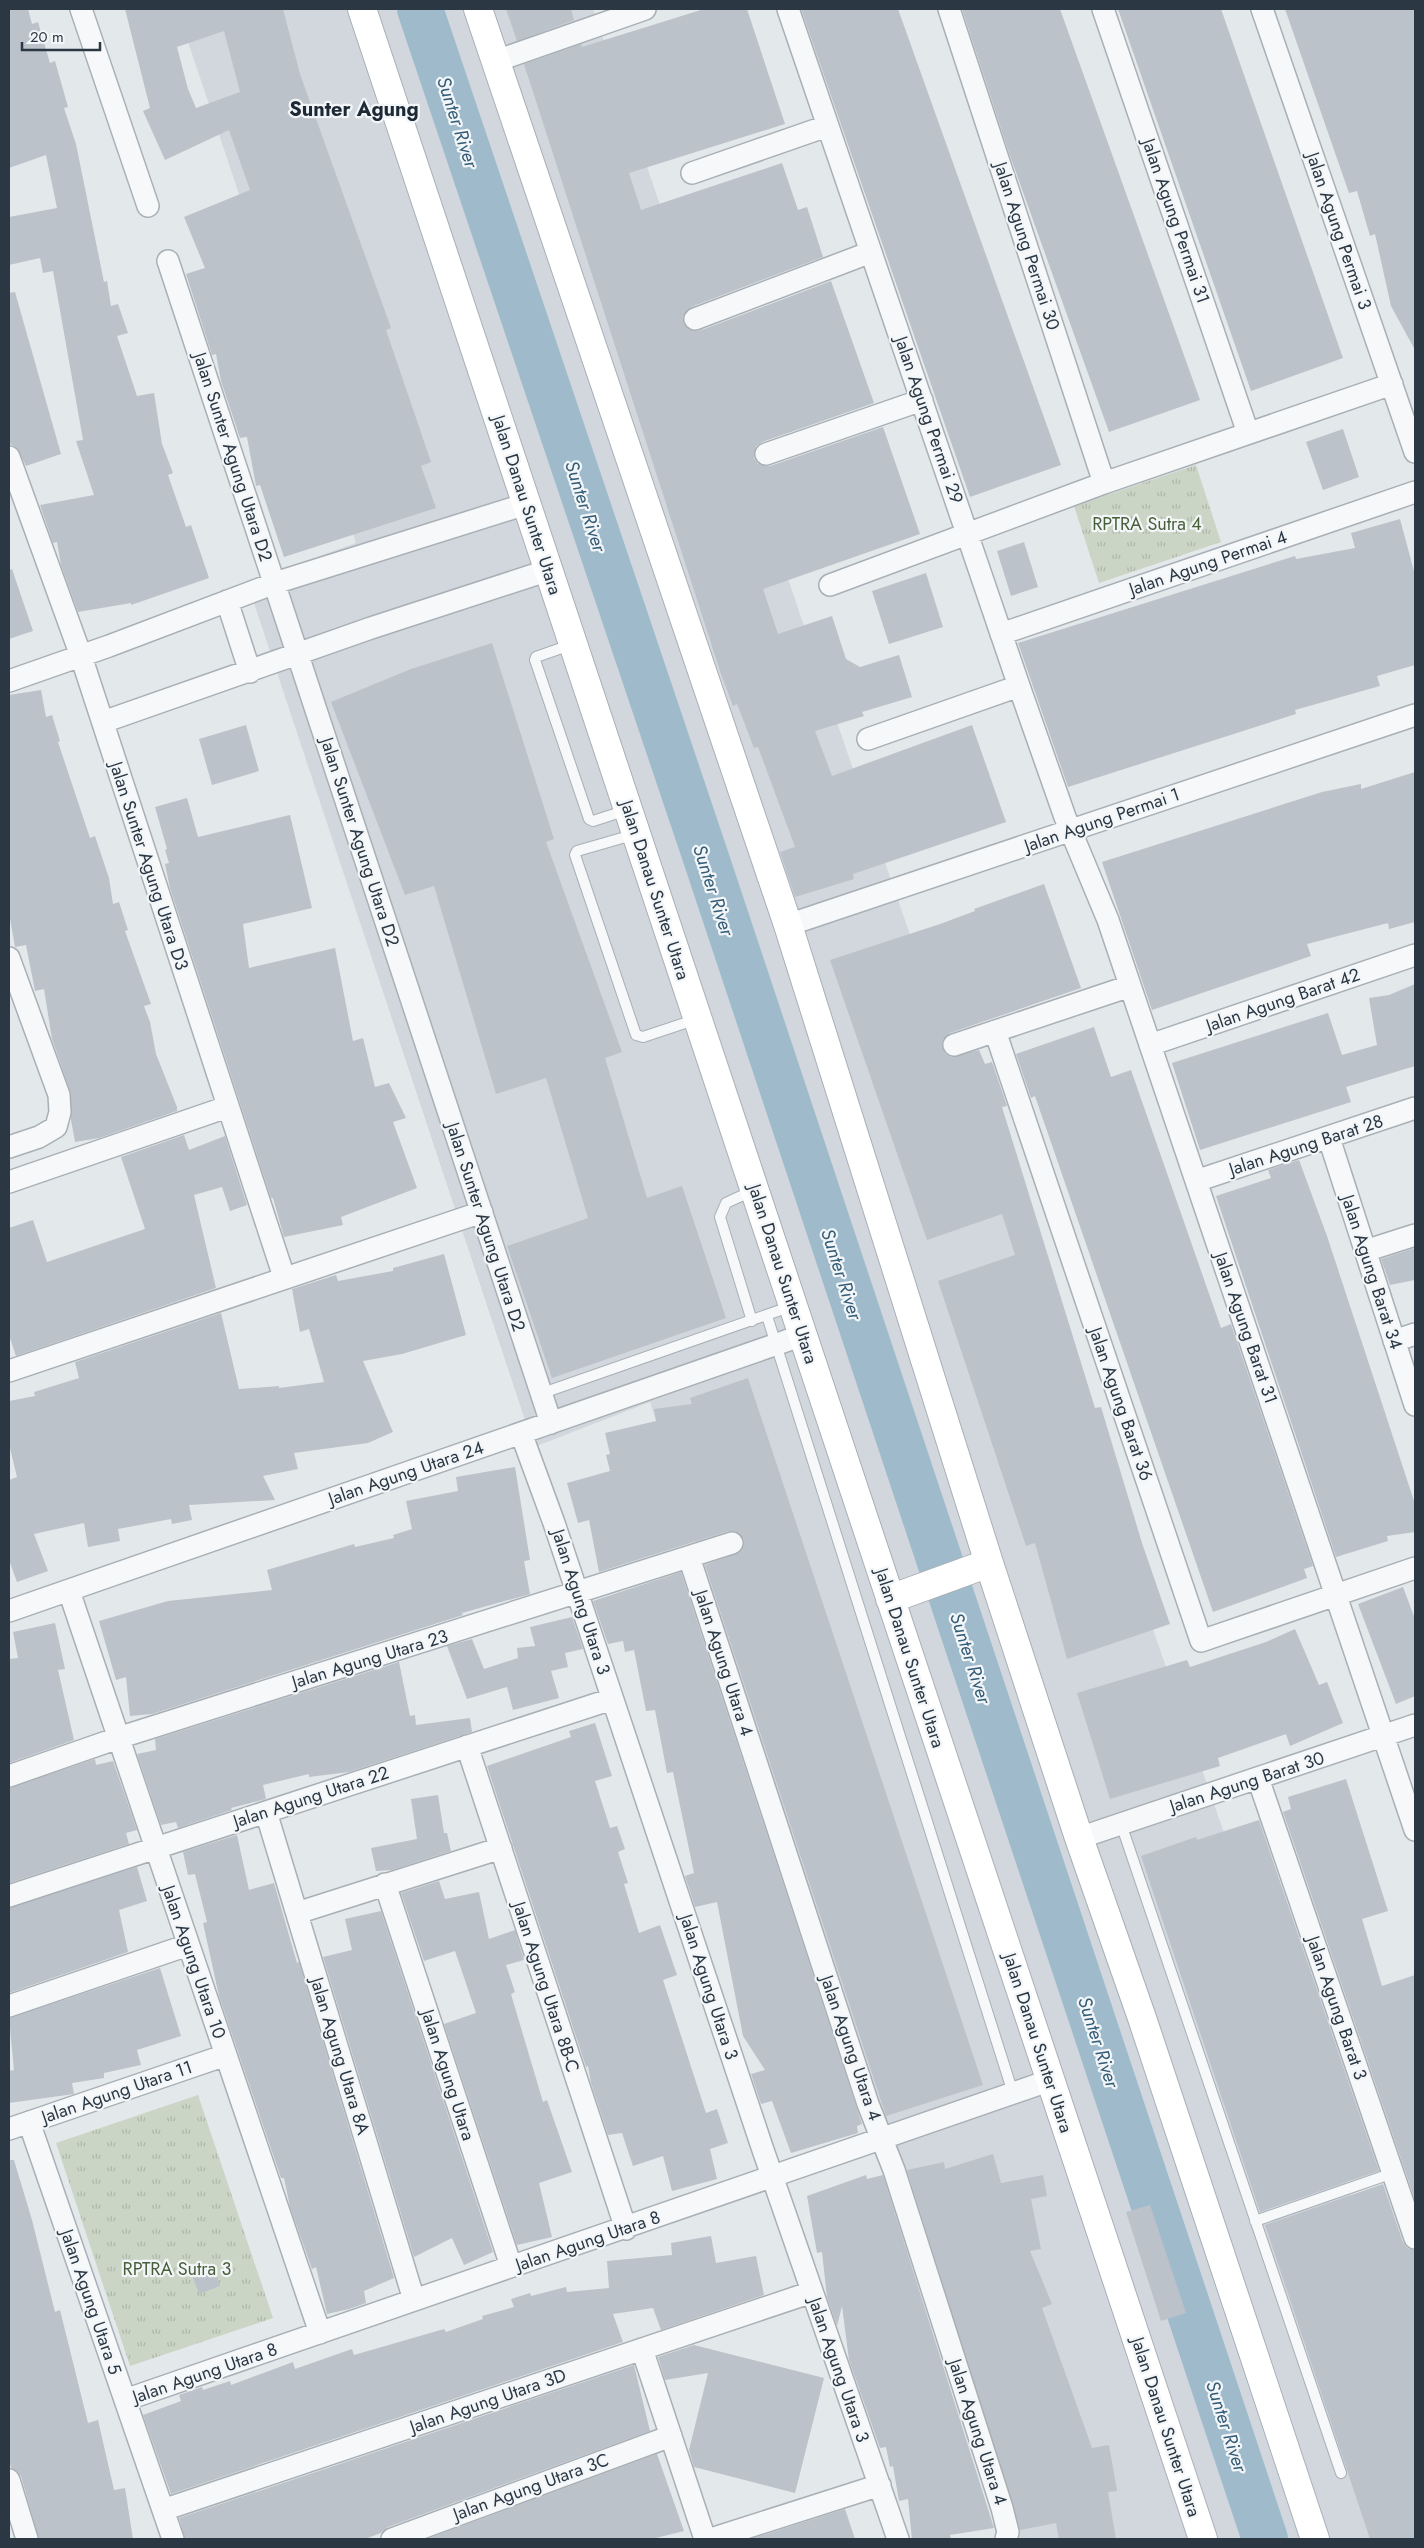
<svg xmlns="http://www.w3.org/2000/svg" width="1424" height="2548" viewBox="0 0 1424 2548" font-family="Jost,sans-serif">
<style>
.built{fill:#d1d7dd}
.grass{fill:url(#grass-tufts)}
.lines{fill:none;stroke-linecap:round;stroke-linejoin:round}
.river{stroke:#9fbbcb;stroke-width:46}
.building{fill:#bbc2c9;fill-rule:evenodd}
.lane-casing{stroke:#a8b0b6;stroke-width:12}
.street-casing{stroke:#a8b0b6;stroke-width:24}
.secondary-casing{stroke:#a8b0b6;stroke-width:30}
.lane{stroke:#f6f8f9;stroke-width:10}
.street{stroke:#f6f8f9;stroke-width:21}
.secondary{stroke:#fff;stroke-width:28}
.labels{text-anchor:middle;stroke-width:4.5;stroke-linejoin:round;paint-order:stroke}
.street-label{font-size:18px;fill:#2b3844;stroke:#f3f6f8}
.park-label{font-size:18px;fill:#465f38;stroke:#f3f6f8}
.water-label{font-size:19px;font-style:italic;fill:#355d78;stroke:#f3f6f8}
.quarter-label{font-size:20px;font-weight:bold;fill:#1d2935;stroke:#f3f6f8}
</style>
<defs>
<pattern id="grass-tufts" width="24" height="20" patternUnits="userSpaceOnUse" patternTransform="scale(1.25)"><rect width="24" height="20" fill="#cbd5c5"/><path d="M3 7l-1-3M5 7V3M7 7l1-3M15 17l-1-3M17 17v-4M19 17l1-3" fill="none" stroke="#aeb8aa"/></pattern>
</defs>
<rect width="100%" height="100%" fill="#e3e8eb"/>
<path class="built" d="M 177,9 L 593,9 L 892,883 L 1415,2379 L 1415,2539 L 1017,2539 L 650,1402 L 534,1447 L 247,582 L 356,543 Z"/>
<path class="grass" d="M 1196,465 L 1221,542 L 1099,583 L 1074,506 Z
M 198,2095 L 273,2318 L 130,2366 L 56,2143 Z"/>
<g class="lines">
<path class="river" d="M 420,9 L 706,858 L 1265,2539"/>
</g>
<path class="building" d="M 9,9 L 28,9 L 32,24 L 38,22 L 50,63 L 55,61 L 68,107 L 64,108 L 76,144 L 104,282 L 107,281 L 111,306 L 118,304 L 128,333 L 117,336 L 137,396 L 154,393 L 162,444 L 173,473 L 168,475 L 186,527 L 191,525 L 209,578 L 131,605 L 131,603 L 78,612 L 61,565 L 57,542 L 53,543 L 40,505 L 94,495 L 76,441 L 83,440 L 53,271 L 43,273 L 40,258 L 9,265 L 9,217 L 57,208 L 46,155 L 9,168 Z
M 125,9 L 283,9 L 300,74 L 391,328 L 386,330 L 431,462 L 421,466 L 436,508 L 284,557 L 260,485 L 256,486 L 247,437 L 240,438 L 221,381 L 216,354 L 212,355 L 186,274 L 205,268 L 184,217 L 250,190 L 229,130 L 165,160 L 143,111 L 150,108 ZM 224,31 L 240,92 L 196,108 L 188,89 L 177,47 Z
M 506,9 L 571,9 L 574,20 L 517,41 Z
M 704,9 L 747,9 L 785,124 L 629,173 L 641,210 L 782,163 L 798,210 L 807,207 L 823,257 L 691,307 L 683,317 L 684,324 L 693,331 L 699,331 L 831,281 L 874,403 L 762,442 L 756,446 L 754,458 L 758,464 L 770,466 L 883,427 L 920,534 L 763,589 L 778,634 L 832,616 L 846,659 L 860,667 L 899,655 L 912,697 L 862,712 L 864,716 L 815,731 L 832,776 L 972,725 L 1006,822 L 853,874 L 854,879 L 795,897 L 780,852 L 795,847 L 758,747 L 754,748 L 737,704 L 733,706 L 721,674 L 524,64 L 581,44 L 582,47 Z
M 801,9 L 898,9 L 1061,465 L 970,497 Z
M 962,9 L 1060,9 L 1200,400 L 1109,432 L 1009,153 Z
M 1118,9 L 1221,9 L 1343,358 L 1251,391 Z
M 1285,9 L 1415,9 L 1415,350 L 1391,306 L 1375,234 L 1370,236 L 1357,191 L 1349,193 Z
M 15,292 L 61,454 L 26,466 L 17,448 L 9,443 L 9,293 Z
M 1343,429 L 1359,477 L 1323,490 L 1306,442 Z
M 1400,519 L 1415,575 L 1415,665 L 1377,676 L 1380,686 L 1295,710 L 1296,714 L 1068,787 L 1018,643 L 1295,556 L 1296,559 L 1355,548 L 1351,533 Z
M 1024,542 L 1038,587 L 1011,596 L 997,551 Z
M 12,569 L 33,631 L 9,639 L 9,570 Z
M 926,573 L 943,627 L 889,644 L 872,591 Z
M 492,643 L 554,839 L 546,842 L 622,1052 L 605,1058 L 647,1198 L 682,1186 L 726,1318 L 552,1378 L 507,1246 L 588,1218 L 546,1078 L 496,1094 L 434,886 L 405,895 L 331,702 L 411,669 Z
M 41,690 L 46,717 L 52,715 L 60,741 L 58,742 L 90,838 L 95,836 L 109,878 L 113,904 L 119,902 L 128,930 L 125,931 L 151,1004 L 144,1006 L 150,1022 L 156,1054 L 177,1107 L 177,1111 L 99,1138 L 75,1142 L 71,1120 L 71,1094 L 52,1039 L 44,989 L 35,991 L 26,945 L 15,947 L 9,913 L 9,695 Z
M 246,725 L 259,771 L 212,785 L 199,739 Z
M 1415,772 L 1415,922 L 1389,929 L 1388,923 L 1307,944 L 1311,956 L 1152,1010 L 1102,862 L 1322,792 L 1361,784 L 1361,789 Z
M 187,798 L 198,837 L 290,815 L 312,908 L 243,924 L 249,968 L 335,948 L 353,1041 L 363,1038 L 375,1087 L 389,1083 L 406,1118 L 393,1122 L 417,1188 L 341,1217 L 343,1225 L 284,1237 L 273,1198 L 271,1198 L 170,888 L 165,864 L 169,863 L 165,850 L 167,849 L 155,807 Z
M 1044,884 L 1081,988 L 950,1033 L 942,1043 L 945,1054 L 951,1057 L 979,1050 L 985,1064 L 992,1062 L 1007,1106 L 1002,1107 L 1095,1408 L 1101,1407 L 1142,1543 L 1170,1624 L 1067,1659 L 1035,1543 L 1026,1546 L 938,1281 L 1015,1255 L 1002,1214 L 927,1240 L 830,960 L 940,924 L 975,911 L 974,909 Z
M 1415,984 L 1415,1066 L 1346,1087 L 1351,1102 L 1200,1150 L 1172,1063 L 1328,1013 L 1342,1055 L 1377,1045 L 1369,998 L 1389,995 Z
M 1094,1027 L 1111,1077 L 1131,1070 L 1221,1328 L 1231,1324 L 1313,1566 L 1304,1569 L 1307,1578 L 1213,1612 L 1035,1096 L 1031,1098 L 1016,1054 Z
M 184,1135 L 189,1150 L 225,1136 L 247,1205 L 230,1211 L 222,1187 L 194,1195 L 216,1288 L 16,1356 L 9,1335 L 9,1228 L 33,1220 L 47,1262 L 145,1229 L 121,1157 Z
M 1299,1160 L 1327,1236 L 1415,1504 L 1415,1532 L 1387,1536 L 1388,1541 L 1336,1557 L 1216,1196 L 1271,1178 L 1268,1170 Z
M 1415,1248 L 1415,1280 L 1390,1285 L 1381,1259 Z
M 444,1254 L 466,1335 L 402,1354 L 363,1361 L 393,1432 L 368,1443 L 294,1453 L 298,1469 L 263,1476 L 275,1500 L 189,1505 L 192,1520 L 172,1524 L 171,1519 L 118,1529 L 120,1541 L 88,1547 L 84,1523 L 34,1534 L 48,1571 L 17,1582 L 9,1560 L 9,1480 L 17,1477 L 9,1444 L 9,1401 L 35,1396 L 34,1392 L 79,1378 L 75,1362 L 221,1313 L 239,1389 L 279,1386 L 279,1388 L 324,1382 L 309,1329 L 300,1332 L 292,1289 L 336,1275 L 338,1281 L 393,1271 L 393,1268 Z
M 748,1378 L 983,2085 L 886,2116 L 705,1565 L 741,1552 L 744,1545 L 744,1539 L 735,1531 L 728,1531 L 599,1572 L 589,1520 L 578,1523 L 567,1483 L 610,1471 L 606,1455 L 610,1454 L 605,1433 L 656,1421 L 654,1409 L 692,1404 L 690,1398 Z
M 515,1467 L 530,1560 L 524,1561 L 530,1594 L 462,1613 L 463,1615 L 152,1714 L 130,1716 L 126,1677 L 116,1680 L 99,1621 L 168,1601 L 272,1590 L 267,1570 L 354,1544 L 355,1547 L 394,1538 L 393,1535 L 412,1529 L 406,1501 L 458,1491 L 456,1477 Z
M 681,1572 L 862,2124 L 857,2126 L 858,2133 L 791,2153 L 772,2101 L 761,2104 L 751,2074 L 765,2070 L 743,2036 L 717,1902 L 695,1907 L 685,1876 L 694,1873 L 673,1772 L 667,1773 L 655,1710 L 646,1711 L 634,1650 L 625,1652 L 623,1641 L 608,1644 L 593,1601 Z
M 1403,1587 L 1415,1619 L 1415,1696 L 1396,1704 L 1358,1604 Z
M 572,1617 L 583,1649 L 565,1653 L 568,1667 L 551,1671 L 559,1698 L 513,1710 L 507,1687 L 467,1699 L 447,1646 L 472,1639 L 484,1669 L 518,1658 L 517,1648 L 535,1646 L 530,1627 Z
M 55,1623 L 65,1669 L 58,1670 L 74,1740 L 9,1763 L 9,1659 L 18,1658 L 13,1632 Z
M 1295,1629 L 1319,1685 L 1327,1682 L 1343,1723 L 1290,1746 L 1286,1734 L 1218,1758 L 1220,1766 L 1110,1799 L 1077,1693 L 1187,1660 L 1190,1667 L 1266,1642 Z
M 399,1662 L 410,1716 L 415,1715 L 416,1725 L 470,1718 L 472,1732 L 349,1772 L 309,1777 L 309,1774 L 263,1785 L 266,1799 L 231,1808 L 232,1810 L 178,1828 L 176,1822 L 161,1825 L 137,1754 L 156,1750 L 155,1739 Z
M 595,1723 L 612,1776 L 595,1781 L 610,1828 L 617,1826 L 625,1849 L 618,1852 L 628,1883 L 624,1884 L 639,1933 L 660,1925 L 677,1975 L 663,1980 L 706,2113 L 717,2109 L 728,2143 L 710,2149 L 717,2179 L 672,2191 L 663,2156 L 633,2166 L 622,2133 L 608,2135 L 591,2083 L 588,2066 L 586,2067 L 487,1766 L 571,1737 L 569,1731 Z
M 95,1759 L 96,1765 L 113,1761 L 137,1830 L 126,1833 L 129,1844 L 9,1883 L 9,1788 Z
M 1346,1779 L 1388,1911 L 1362,1919 L 1382,1986 L 1415,1975 L 1415,2200 L 1283,1812 L 1291,1809 L 1288,1797 Z
M 438,1795 L 444,1833 L 447,1833 L 451,1851 L 392,1870 L 376,1871 L 371,1848 L 417,1839 L 411,1799 Z
M 1259,1820 L 1379,2171 L 1260,2212 L 1141,1856 L 1196,1837 L 1197,1840 Z
M 237,1835 L 249,1890 L 274,1883 L 297,1963 L 299,1962 L 394,2278 L 364,2291 L 366,2303 L 349,2309 L 327,2314 L 316,2267 L 312,2269 L 290,2207 L 284,2178 L 281,2178 L 219,1996 L 203,1923 L 207,1922 L 195,1874 L 188,1875 L 183,1852 Z
M 137,1867 L 147,1901 L 119,1910 L 128,1952 L 9,1993 L 9,1908 Z
M 439,1881 L 445,1899 L 479,1892 L 489,1939 L 515,1930 L 524,1960 L 506,1965 L 515,1992 L 511,1994 L 543,2102 L 547,2100 L 572,2172 L 539,2183 L 552,2237 L 517,2245 L 444,2024 L 476,2013 L 455,1951 L 424,1961 L 401,1893 Z
M 381,1911 L 493,2252 L 464,2265 L 452,2238 L 414,2257 L 323,1957 L 352,1950 L 345,1919 Z
M 160,1968 L 181,2036 L 137,2050 L 141,2065 L 104,2073 L 104,2078 L 72,2083 L 74,2094 L 9,2103 L 9,2071 L 14,2070 L 9,2018 Z
M 993,2154 L 1001,2183 L 1043,2175 L 1047,2196 L 1031,2199 L 1041,2249 L 1030,2251 L 1052,2304 L 1042,2308 L 1092,2448 L 1109,2445 L 1117,2491 L 1108,2492 L 1116,2539 L 1059,2539 L 1056,2523 L 1020,2530 L 907,2170 L 944,2162 L 945,2169 Z
M 9,2160 L 14,2160 L 32,2220 L 55,2312 L 60,2310 L 88,2423 L 98,2420 L 114,2490 L 125,2488 L 133,2539 L 39,2539 L 21,2476 L 17,2471 L 11,2468 L 9,2458 Z
M 866,2175 L 867,2179 L 883,2175 L 994,2528 L 950,2535 L 951,2539 L 912,2539 L 908,2499 L 899,2501 L 893,2466 L 890,2467 L 886,2447 L 880,2448 L 849,2360 L 842,2306 L 837,2326 L 827,2297 L 822,2252 L 817,2253 L 807,2196 Z
M 1383,2184 L 1403,2242 L 1407,2248 L 1415,2250 L 1415,2539 L 1370,2539 L 1265,2225 Z
M 1150,2205 L 1186,2313 L 1161,2321 L 1126,2212 Z
M 711,2236 L 716,2263 L 756,2256 L 764,2295 L 661,2330 L 653,2308 L 613,2314 L 623,2342 L 171,2494 L 143,2415 L 181,2401 L 179,2395 L 202,2387 L 203,2390 L 230,2381 L 231,2385 L 293,2362 L 295,2369 L 352,2349 L 354,2355 L 444,2329 L 446,2332 L 483,2319 L 482,2316 L 514,2307 L 511,2299 L 530,2293 L 531,2296 L 566,2287 L 567,2292 L 609,2288 L 607,2261 L 672,2255 L 671,2243 Z
M 214,2267 L 220,2286 L 199,2294 L 192,2275 Z
M 694,2345 L 824,2378 L 795,2493 L 694,2467 L 689,2450 L 708,2373 L 665,2380 L 658,2357 Z
M 634,2365 L 650,2431 L 388,2527 L 381,2533 L 365,2539 L 185,2539 L 179,2518 Z
M 657,2454 L 684,2531 L 652,2539 L 427,2539 Z
M 845,2509 L 855,2539 L 751,2539 Z"/>
<g class="lines">
<defs>
<path id="lane" d="M 573,644 L 536,657 L 535,660 L 589,819 L 593,821 L 627,810
M 636,834 L 577,851 L 575,855 L 636,1035 L 643,1037 L 697,1019
M 767,1316 L 1013,2093
M 752,1321 L 720,1217 L 726,1203 L 754,1190
M 540,1394 L 792,1306
M 1121,1824 L 1341,2473
M 1255,2221 L 1393,2173"/>
<path id="street" d="M 81,9 L 148,206
M 788,9 L 1019,686 L 1065,817 L 1108,920 L 1415,1830
M 949,9 L 1104,483
M 1103,9 L 1248,433
M 1262,9 L 1415,452
M 496,61 L 645,9
M 692,173 L 827,126
M 168,261 L 551,1423
M 695,319 L 871,252
M 766,454 L 922,400
M 9,457 L 81,656 L 284,1277
M 830,585 L 1104,483 L 1392,384
M 227,601 L 250,672
M 1001,634 L 1415,492
M 9,681 L 109,646 L 275,583 L 526,504
M 103,722 L 371,628 L 549,570
M 868,739 L 1019,686
M 788,925 L 1415,715
M 9,958 L 59,1095 L 60,1112 L 56,1127 L 39,1137 L 9,1147
M 995,1031 L 1201,1641 L 1415,1568
M 954,1045 L 1130,986
M 1150,1045 L 1415,955
M 1329,1138 L 1415,1405
M 1196,1181 L 1415,1108
M 9,1182 L 227,1107
M 1365,1251 L 1415,1235
M 1394,1341 L 1415,1334
M 9,1371 L 482,1212
M 521,1433 L 554,1523 L 762,2147 L 898,2539
M 689,1557 L 868,2104 L 894,2170 L 1002,2508 L 1008,2532 L 1006,2539
M 69,1591 L 320,2333
M 9,1611 L 803,1335
M 467,1746 L 626,2229
M 9,1776 L 118,1738 L 732,1543
M 1258,1778 L 1415,2238
M 266,1812 L 414,2300
M 1079,1838 L 1415,1725
M 385,1884 L 511,2266
M 9,1896 L 612,1699
M 297,1913 L 501,1848
M 9,2006 L 188,1945
M 29,2122 L 173,2539
M 9,2129 L 226,2055
M 642,2349 L 705,2539
M 125,2400 L 1051,2080
M 9,2480 L 27,2539
M 163,2510 L 812,2292
M 392,2539 L 671,2436
M 711,2539 L 880,2485"/>
<path id="secondary" d="M 362,9 L 1203,2539
M 478,9 L 788,925 L 989,1563 L 1079,1838 L 1142,2018 L 1315,2539
M 890,1599 L 989,1563"/>
</defs>
<use href="#lane" class="lane-casing"/>
<use href="#street" class="street-casing"/>
<use href="#secondary" class="secondary-casing"/>
<use href="#lane" class="lane"/>
<use href="#street" class="street"/>
<use href="#secondary" class="secondary"/>
</g>
<g class="labels">
<g class="street-label">
<text transform="translate(1176 221) rotate(71)" y="6">Jalan Agung Permai 31</text>
<text transform="translate(1339 231) rotate(71)" y="6">Jalan Agung Permai 3</text>
<text transform="translate(1027 246) rotate(72)" y="6">Jalan Agung Permai 30</text>
<text transform="translate(929 420) rotate(71)" y="6">Jalan Agung Permai 29</text>
<text transform="translate(233 457) rotate(72)" y="6">Jalan Sunter Agung Utara D2</text>
<text transform="translate(527 505) rotate(72)" y="6">Jalan Danau Sunter Utara</text>
<text transform="translate(1208 563) rotate(-19)" y="6">Jalan Agung Permai 4</text>
<text transform="translate(1102 820) rotate(-19)" y="6">Jalan Agung Permai 1</text>
<text transform="translate(360 842) rotate(72)" y="6">Jalan Sunter Agung Utara D2</text>
<text transform="translate(149 866) rotate(72)" y="6">Jalan Sunter Agung Utara D3</text>
<text transform="translate(655 890) rotate(72)" y="6">Jalan Danau Sunter Utara</text>
<text transform="translate(1283 1000) rotate(-19)" y="6">Jalan Agung Barat 42</text>
<text transform="translate(1306 1145) rotate(-18)" y="6">Jalan Agung Barat 28</text>
<text transform="translate(486 1227) rotate(72)" y="6">Jalan Sunter Agung Utara D2</text>
<text transform="translate(1372 1272) rotate(72)" y="6">Jalan Agung Barat 34</text>
<text transform="translate(783 1274) rotate(72)" y="6">Jalan Danau Sunter Utara</text>
<text transform="translate(1246 1328) rotate(71)" y="6">Jalan Agung Barat 31</text>
<text transform="translate(1121 1404) rotate(71)" y="6">Jalan Agung Barat 36</text>
<text transform="translate(406 1473) rotate(-19)" y="6">Jalan Agung Utara 24</text>
<text transform="translate(581 1602) rotate(72)" y="6">Jalan Agung Utara 3</text>
<text transform="translate(910 1658) rotate(72)" y="6">Jalan Danau Sunter Utara</text>
<text transform="translate(370 1659) rotate(-17)" y="6">Jalan Agung Utara 23</text>
<text transform="translate(724 1663) rotate(72)" y="6">Jalan Agung Utara 4</text>
<text transform="translate(1247 1782) rotate(-18)" y="6">Jalan Agung Barat 30</text>
<text transform="translate(311 1797) rotate(-18)" y="6">Jalan Agung Utara 22</text>
<text transform="translate(194 1962) rotate(71)" y="6">Jalan Agung Utara 10</text>
<text transform="translate(546 1987) rotate(72)" y="6">Jalan Agung Utara 8B-C</text>
<text transform="translate(709 1987) rotate(72)" y="6">Jalan Agung Utara 3</text>
<text transform="translate(1337 2008) rotate(71)" y="6">Jalan Agung Barat 3</text>
<text transform="translate(1038 2043) rotate(72)" y="6">Jalan Danau Sunter Utara</text>
<text transform="translate(851 2048) rotate(71)" y="6">Jalan Agung Utara 4</text>
<text transform="translate(340 2056) rotate(73)" y="6">Jalan Agung Utara 8A</text>
<text transform="translate(448 2075) rotate(72)" y="6">Jalan Agung Utara</text>
<text transform="translate(117 2092) rotate(-19)" y="6">Jalan Agung Utara 11</text>
<text transform="translate(588 2241) rotate(-19)" y="6">Jalan Agung Utara 8</text>
<text transform="translate(91 2302) rotate(71)" y="6">Jalan Agung Utara 5</text>
<text transform="translate(839 2370) rotate(71)" y="6">Jalan Agung Utara 3</text>
<text transform="translate(205 2373) rotate(-19)" y="6">Jalan Agung Utara 8</text>
<text transform="translate(488 2401) rotate(-19)" y="6">Jalan Agung Utara 3D</text>
<text transform="translate(1166 2427) rotate(72)" y="6">Jalan Danau Sunter Utara</text>
<text transform="translate(978 2432) rotate(72)" y="6">Jalan Agung Utara 4</text>
<text transform="translate(531 2487) rotate(-20)" y="6">Jalan Agung Utara 3C</text>
</g>
<g class="park-label">
<text x="1147" y="530">RPTRA Sutra 4</text>
<text x="177" y="2275">RPTRA Sutra 3</text>
</g>
<g class="water-label">
<text transform="translate(458 122) rotate(72)" y="7">Sunter River</text>
<text transform="translate(586 506) rotate(72)" y="7">Sunter River</text>
<text transform="translate(714 890) rotate(72)" y="7">Sunter River</text>
<text transform="translate(842 1274) rotate(72)" y="7">Sunter River</text>
<text transform="translate(971 1658) rotate(72)" y="7">Sunter River</text>
<text transform="translate(1099 2042) rotate(72)" y="7">Sunter River</text>
<text transform="translate(1227 2426) rotate(72)" y="7">Sunter River</text>
</g>
<g class="quarter-label">
<text x="354" y="116">Sunter Agung</text>
</g>
</g>
<rect width="1424" height="2548" fill="none" stroke="#2b3844" stroke-width="20"/>
<path d="M22 42v8h78v-8" fill="none" stroke="#2b3844" stroke-width="2.5"/>
<text x="30" y="42" font-size="15" fill="#2b3844" stroke="#f3f6f8" stroke-width="4" paint-order="stroke">20 m</text>
</svg>
